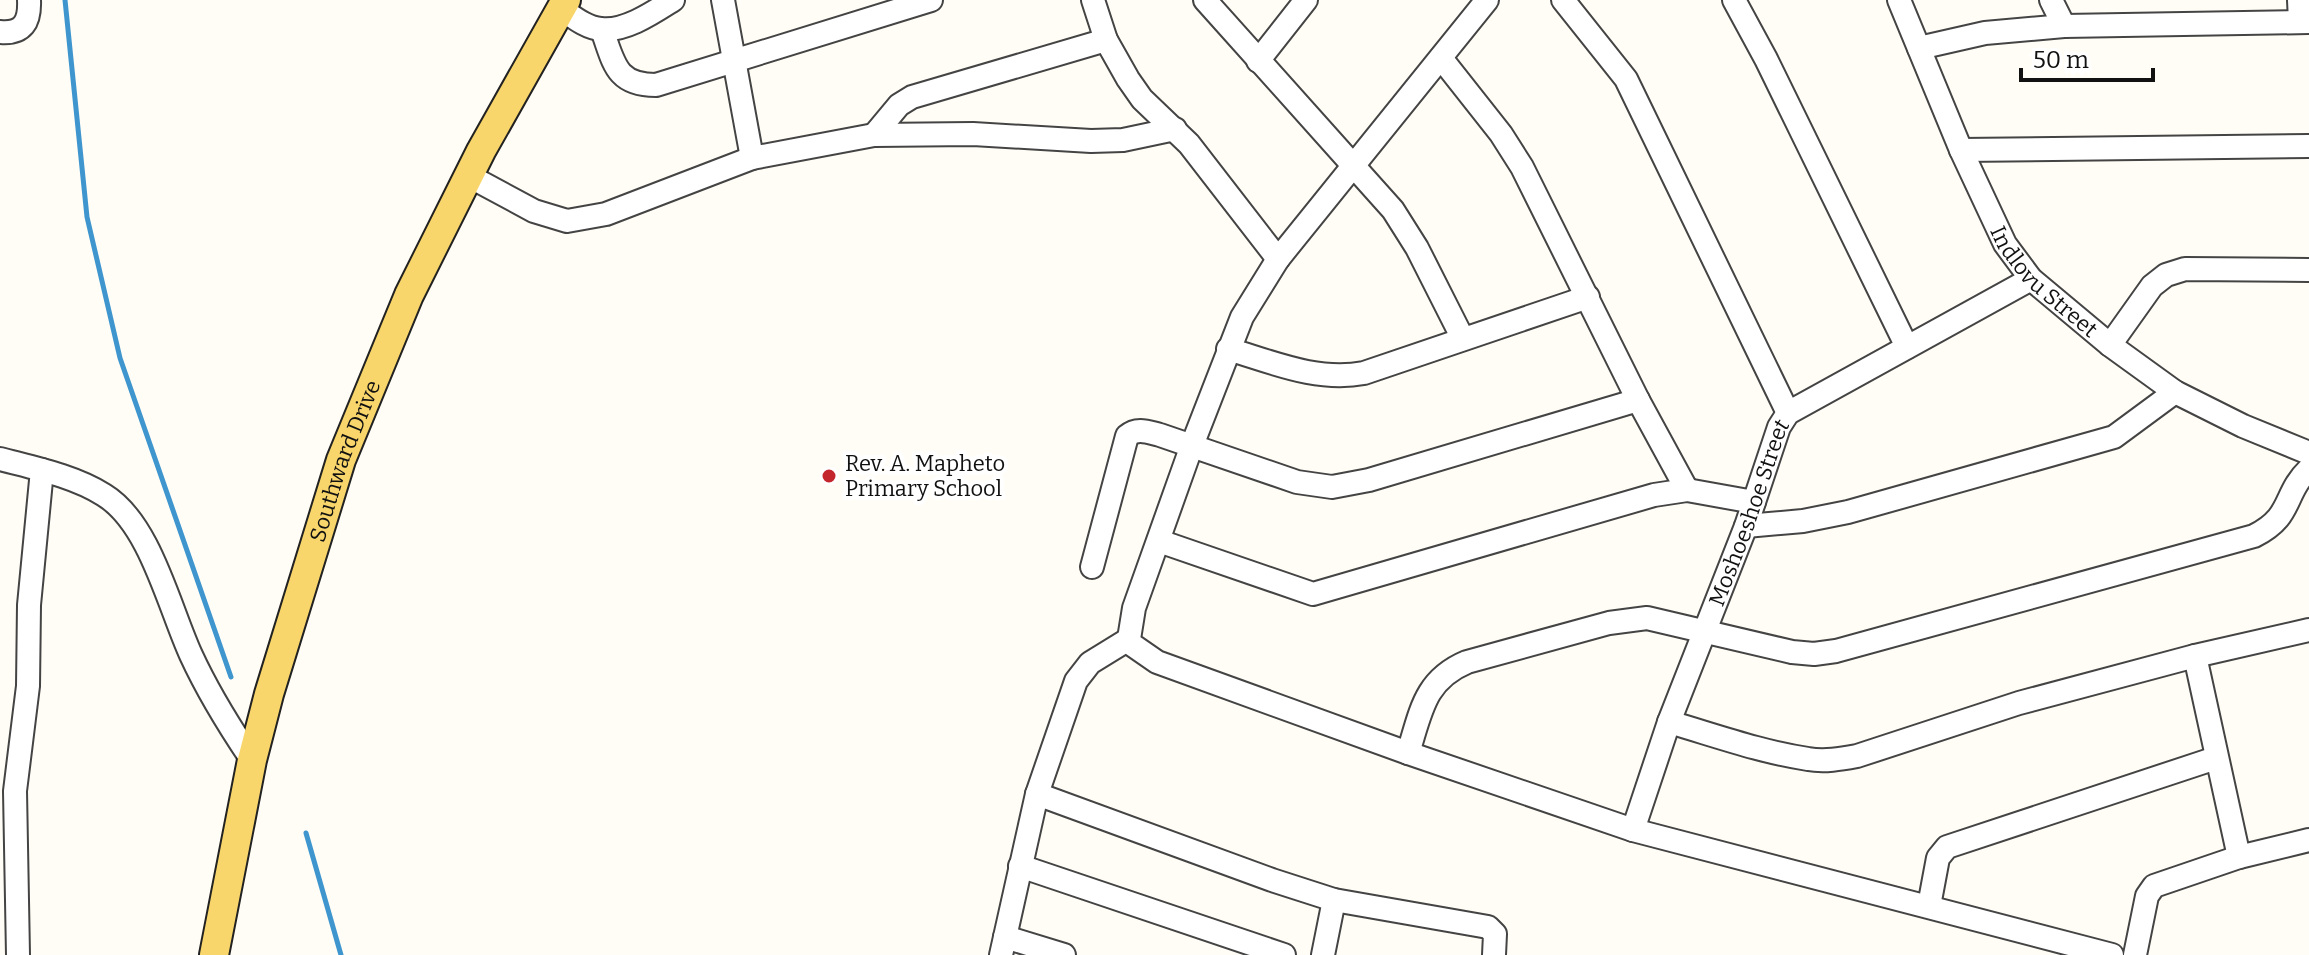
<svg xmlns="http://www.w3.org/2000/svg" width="2309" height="955" viewBox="0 0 2309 955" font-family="Bitter,serif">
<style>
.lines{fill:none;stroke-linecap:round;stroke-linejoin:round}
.stream{stroke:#3f96cf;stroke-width:5}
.minor-casing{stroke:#444;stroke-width:26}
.major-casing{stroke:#222;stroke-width:32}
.minor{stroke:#fff;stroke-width:22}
.major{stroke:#f9d66b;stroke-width:28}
.poi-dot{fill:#c4262e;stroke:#fff;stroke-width:3}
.labels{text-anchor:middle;stroke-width:8;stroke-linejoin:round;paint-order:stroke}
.street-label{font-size:22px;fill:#111;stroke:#fff}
.poi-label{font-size:22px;fill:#111;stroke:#fff;text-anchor:start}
</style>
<rect width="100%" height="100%" fill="#fffdf5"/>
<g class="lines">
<path class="stream" d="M 65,0 L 87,217 L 120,358 L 231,677
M 306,833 L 341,955"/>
<defs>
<g id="minor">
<path d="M 723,0 L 752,158"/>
<path d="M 1093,0 L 1106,40 L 1128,79 L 1142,99 L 1189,144 L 1278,259"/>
<path d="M 1205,0 L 1393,210 L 1417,248 L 1463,339"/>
<path d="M 1487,0 L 1278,259 L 1242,317 L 1191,448 L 1134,608 L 1129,639 L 1131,644 L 1157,662 L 1408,753 L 1633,830 L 2112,955"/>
<path d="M 1563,0 L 1626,79 L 1788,413"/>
<path d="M 1734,0 L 1766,59 L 1907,347"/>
<path id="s1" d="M 1899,0 L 1961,150 L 2005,244 L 2031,279 L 2110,345 L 2175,392 L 2243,426 L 2309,453"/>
<path d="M 2051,0 L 2064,26"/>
<path d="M 2299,0 L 2300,22"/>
<path d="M 560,8 C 572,16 586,28 601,29 C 625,32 654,12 673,0"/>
<path d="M 602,30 C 614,62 615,85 656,85 L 931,0"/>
<path d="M 0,32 C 23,34 30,22 29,0"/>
<path d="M 1919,48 L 1985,33 L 2064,26 L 2309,22"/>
<path d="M 1441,58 L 1501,134 L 1522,167 L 1638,400 L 1687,490"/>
<path d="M 1258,61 L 1306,0"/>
<path d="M 874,135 L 899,105 L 912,97 L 1106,40"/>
<path d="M 1961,150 L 2309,146"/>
<path d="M 469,176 L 534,211 L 567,221 L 606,214 L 752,158 L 874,135 L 973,134 L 1091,141 L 1123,140 L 1175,129"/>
<path d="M 2110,345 L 2152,286 L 2166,275 L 2185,269 L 2309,270"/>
<path d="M 1228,349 C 1272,362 1317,382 1364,373 L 1588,297"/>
<path d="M 0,459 C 34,468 74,476 104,495 C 150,523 169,607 191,655 C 208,692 229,726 252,760"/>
<path d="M 1746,526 L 1803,521 L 1848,512 L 2114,437 L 2175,392"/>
<path d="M 1159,541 L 1313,594 L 1654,495 L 1687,490 L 1754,502"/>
<path d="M 1092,567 L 1127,436 C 1137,427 1148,432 1160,435 L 1297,482 L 1332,487 L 1369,480 L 1638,400"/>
<path d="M 2195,656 L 2239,857"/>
<path d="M 1669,722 C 1714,735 1761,752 1808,759 C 1824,762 1841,759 1857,756 L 2019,703 L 2195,656 L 2309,630"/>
<path d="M 1408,753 C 1421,712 1424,680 1467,662 L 1609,623 L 1647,618 L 1792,652 L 1814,654 L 1836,651 L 2254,536 C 2294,516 2282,495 2309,469"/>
<path d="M 1037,794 L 1272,880 L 1334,900 L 1488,927 L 1495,934 L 1494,955"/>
<path id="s2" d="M 1633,830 L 1669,722 L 1746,526 L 1779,427 L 1788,413 L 2031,279"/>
<path d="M 1020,866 L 1284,955"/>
<path d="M 1929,906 L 1938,858 L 1947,847 L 2216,758"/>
<path d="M 1005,937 L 1064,955"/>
<path d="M 18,955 L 15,791 L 28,686 L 29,605 L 42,470"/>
<path d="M 1001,955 L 1037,794 L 1076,681 L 1090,663 L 1129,639"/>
<path d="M 1323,955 L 1334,900"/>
<path d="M 2135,955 L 2147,896 L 2154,886 L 2239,857 L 2309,840"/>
</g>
<g id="major">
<path id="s3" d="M 214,955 L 252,760 L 269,694 L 341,460 L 409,295 L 481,151 L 566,0"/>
</g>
</defs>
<use href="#minor" class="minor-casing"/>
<use href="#major" class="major-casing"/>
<use href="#minor" class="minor"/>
<use href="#major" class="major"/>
</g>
<circle class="poi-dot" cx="829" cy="476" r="8"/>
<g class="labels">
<g class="street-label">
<text dy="8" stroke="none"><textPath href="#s1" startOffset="320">Indlovu Street</textPath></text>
<text dy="8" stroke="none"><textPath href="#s3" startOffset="512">Southward Drive</textPath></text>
<text dy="8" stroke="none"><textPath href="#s2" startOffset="338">Moshoeshoe Street</textPath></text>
</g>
<g class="poi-label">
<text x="845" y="471">Rev. A. Mapheto<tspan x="845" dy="25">Primary School</tspan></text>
</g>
</g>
<path d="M2021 68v12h132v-12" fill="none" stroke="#111111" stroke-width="4"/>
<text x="2033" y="68" font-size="24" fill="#111111" stroke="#ffffff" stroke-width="6" paint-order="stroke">50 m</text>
</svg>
